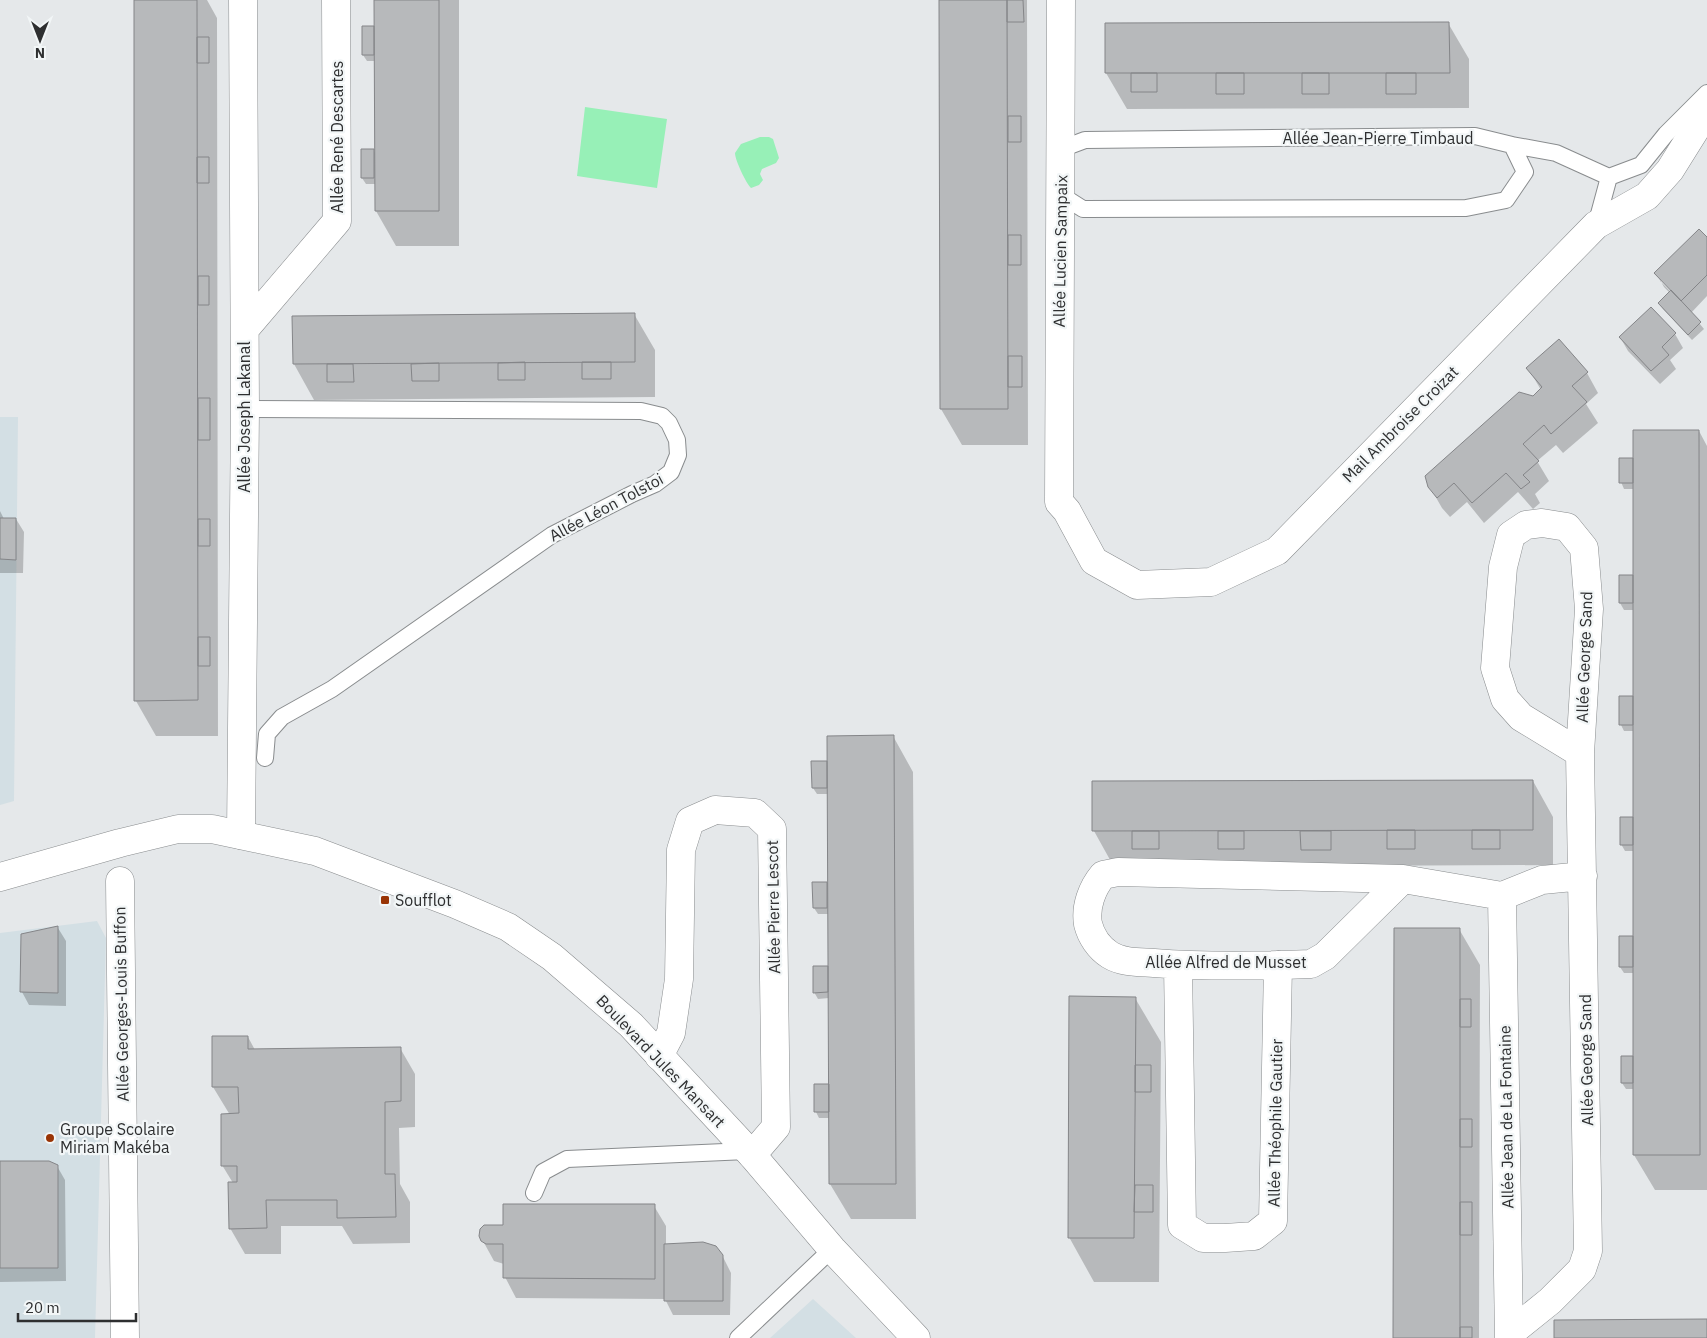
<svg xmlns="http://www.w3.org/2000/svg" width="1707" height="1338" viewBox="0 0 1707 1338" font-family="'IBM Plex Sans',sans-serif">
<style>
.built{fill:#d3dfe4}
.park{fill:#97f0b7}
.shadow{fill:#0003;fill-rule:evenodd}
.building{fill:#b7b9bb;stroke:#848588}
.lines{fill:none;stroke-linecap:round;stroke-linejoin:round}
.lane-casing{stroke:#898c8e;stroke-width:18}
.street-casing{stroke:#898c8e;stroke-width:29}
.secondary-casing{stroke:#898c8e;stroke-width:29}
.lane{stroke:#fff;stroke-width:16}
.street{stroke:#fff;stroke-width:28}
.secondary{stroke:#fff;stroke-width:28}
.poi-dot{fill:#993405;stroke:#f2f6f7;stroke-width:2}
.labels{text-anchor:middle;stroke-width:4.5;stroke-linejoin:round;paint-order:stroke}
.street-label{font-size:16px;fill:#2e2f30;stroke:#f2f6f7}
.poi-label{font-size:16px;fill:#2e2f30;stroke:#f2f6f7;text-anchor:start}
</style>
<rect width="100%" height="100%" fill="#e5e8ea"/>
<path class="built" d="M 0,417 L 18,417 L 14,801 L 0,805 Z
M 97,921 L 106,938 L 95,1338 L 0,1338 L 0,933 Z
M 813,1299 L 856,1338 L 770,1338 Z"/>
<path class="park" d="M 585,107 L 667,119 L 657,188 L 577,176 Z
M 760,137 L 769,137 L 773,139 L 779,158 L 776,163 L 762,169 L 760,174 L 763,180 L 759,185 L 751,188 C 746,183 735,160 735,153 L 741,144 Z"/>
<path class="shadow" d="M 135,0 L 207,0 L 217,18 L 218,736 L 156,736 L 136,701 Z
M 376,0 L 459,0 L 459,246 L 396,246 L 376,211 L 376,184 L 366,184 L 362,178 L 373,150 L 376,154 L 376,61 L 367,61 L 363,55 L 373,27 L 376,31 Z
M 941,0 L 1027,0 L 1028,445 L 962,445 L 941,409 Z
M 1448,23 L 1469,59 L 1469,108 L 1127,109 L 1106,73 Z
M 1707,239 L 1707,296 L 1691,313 L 1704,329 L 1692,340 L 1663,309 L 1659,303 L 1670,293 L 1664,287 L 1656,273 ZM 1662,279 L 1674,292 L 1671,292 L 1660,281 Z
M 1651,308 L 1675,334 L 1683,348 L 1670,360 L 1676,369 L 1660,384 L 1628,351 L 1620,337 Z
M 634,314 L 655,350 L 655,397 L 314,400 L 294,364 Z
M 1528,368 L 1587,373 L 1598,393 L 1586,404 L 1598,423 L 1563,453 L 1556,445 L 1537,461 L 1549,481 L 1535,494 L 1540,503 L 1533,509 L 1518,492 L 1484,523 L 1467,502 L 1450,517 L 1442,508 L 1430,487 L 1541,390 Z
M 1699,431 L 1707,446 L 1707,1190 L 1655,1190 L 1634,1155 L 1634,1089 L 1626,1089 L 1622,1083 L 1634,1057 L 1634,973 L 1624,973 L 1620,967 L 1634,938 L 1634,851 L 1625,851 L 1621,844 L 1634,818 L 1634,731 L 1624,731 L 1621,725 L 1634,697 L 1634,610 L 1624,610 L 1620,603 L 1620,576 L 1634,579 L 1634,489 L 1624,489 L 1621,482 L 1632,459 Z
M 0,511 L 4,519 L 16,519 L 24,532 L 23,573 L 0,573 Z
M 893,736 L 913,772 L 916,1219 L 851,1219 L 830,1184 L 830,1118 L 819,1118 L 816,1112 L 830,1086 L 829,998 L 818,999 L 814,992 L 827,967 L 829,970 L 829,914 L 818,914 L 814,908 L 814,883 L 829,883 L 828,794 L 817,794 L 813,788 L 826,763 L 828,766 Z
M 1533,781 L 1553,817 L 1553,865 L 1114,867 L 1094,831 L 1093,782 Z
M 58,928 L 66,941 L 66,1006 L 29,1005 L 22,992 Z
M 1459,929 L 1480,965 L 1479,1338 L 1395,1338 Z
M 1135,998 L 1161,1042 L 1159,1282 L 1094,1282 L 1069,1237 Z
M 248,1037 L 255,1050 L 400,1048 L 415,1074 L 415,1127 L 399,1128 L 400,1184 L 410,1202 L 410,1243 L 353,1244 L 342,1226 L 281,1226 L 281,1254 L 245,1254 L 230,1228 L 233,1183 L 222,1165 L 230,1115 L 213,1087 Z
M 0,1163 L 57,1166 L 65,1180 L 66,1281 L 0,1282 Z
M 654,1206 L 666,1226 L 666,1245 L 721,1253 L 731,1273 L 730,1315 L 673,1315 L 665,1299 L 516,1298 L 505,1277 L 504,1264 L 494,1261 L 483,1241 L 504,1227 Z"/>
<path class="building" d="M 134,0 L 197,0 L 198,700 L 134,701 Z
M 374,0 L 439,0 L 439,211 L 375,211 Z
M 939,0 L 1007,0 L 1008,409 L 940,409 Z
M 1007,0 L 1023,0 L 1024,22 L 1007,22 Z
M 1449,22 L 1450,73 L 1105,73 L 1105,23 Z
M 362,26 L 374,26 L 374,55 L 362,55 Z
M 197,37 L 209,37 L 209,63 L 197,63 Z
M 1131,73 L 1157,73 L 1157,92 L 1131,92 Z
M 1216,73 L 1244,73 L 1244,94 L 1216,94 Z
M 1302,73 L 1329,73 L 1329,94 L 1302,94 Z
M 1386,73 L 1416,73 L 1416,94 L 1386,94 Z
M 1008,116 L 1021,116 L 1021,142 L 1008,142 Z
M 361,149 L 374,149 L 374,178 L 361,178 Z
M 197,157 L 209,157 L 209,183 L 197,183 Z
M 1699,229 L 1707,237 L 1707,275 L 1681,301 L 1654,273 Z
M 1008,235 L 1021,235 L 1021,265 L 1008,265 Z
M 198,276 L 209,276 L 209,305 L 198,305 Z
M 1671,290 L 1701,322 L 1688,335 L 1658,303 Z
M 1651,307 L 1676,333 L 1662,347 L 1669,355 L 1651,371 L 1619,337 Z
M 635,313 L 635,362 L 293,364 L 292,316 Z
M 1559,339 L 1588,372 L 1572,386 L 1587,402 L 1551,434 L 1544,425 L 1523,444 L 1539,461 L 1523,475 L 1530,482 L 1521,489 L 1506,473 L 1472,503 L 1454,483 L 1437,498 L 1428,487 L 1425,476 L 1519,392 L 1533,396 L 1542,387 L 1526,368 Z
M 1008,356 L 1022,356 L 1022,387 L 1008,387 Z
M 525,362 L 525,380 L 498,380 L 498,363 Z
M 582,362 L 611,362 L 611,379 L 582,379 Z
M 439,363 L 439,381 L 412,381 L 411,364 Z
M 327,364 L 353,364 L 354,382 L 327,382 Z
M 198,398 L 210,398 L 210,440 L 198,440 Z
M 1633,430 L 1699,430 L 1700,1155 L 1633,1155 Z
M 1619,458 L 1633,458 L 1633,483 L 1619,483 Z
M 0,518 L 16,518 L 16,560 L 0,559 Z
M 198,519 L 210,519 L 210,546 L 198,546 Z
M 1619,575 L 1633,575 L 1633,603 L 1619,603 Z
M 198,637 L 210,637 L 210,666 L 198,666 Z
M 1619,696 L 1633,696 L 1633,725 L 1619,725 Z
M 894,735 L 896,1184 L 829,1184 L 827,736 Z
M 811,761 L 827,761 L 827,788 L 812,788 Z
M 1533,780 L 1533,830 L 1092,831 L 1092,781 Z
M 1620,817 L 1633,817 L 1633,845 L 1620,845 Z
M 1387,830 L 1415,830 L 1415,849 L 1387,849 Z
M 1472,830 L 1500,830 L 1500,849 L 1472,849 Z
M 1132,831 L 1159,831 L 1159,849 L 1132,849 Z
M 1218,831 L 1244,831 L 1244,849 L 1218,849 Z
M 1300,831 L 1331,831 L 1331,850 L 1301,850 Z
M 812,882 L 827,882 L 827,908 L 813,908 Z
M 58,926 L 58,993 L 20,992 L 21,934 Z
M 1394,928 L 1460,928 L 1460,1338 L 1393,1338 Z
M 1619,936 L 1633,936 L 1633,967 L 1619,967 Z
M 813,966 L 828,966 L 828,992 L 813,993 Z
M 1069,996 L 1136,997 L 1134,1238 L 1068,1238 Z
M 1460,999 L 1471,999 L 1471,1027 L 1460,1027 Z
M 212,1036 L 248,1036 L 248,1049 L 401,1047 L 401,1101 L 385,1102 L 385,1174 L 395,1174 L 396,1217 L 337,1218 L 337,1200 L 266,1200 L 267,1228 L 229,1229 L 228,1182 L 237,1182 L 237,1166 L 221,1166 L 221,1114 L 239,1113 L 238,1087 L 212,1087 Z
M 1621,1056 L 1633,1056 L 1633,1083 L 1621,1083 Z
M 1135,1065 L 1151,1065 L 1151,1092 L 1135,1092 Z
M 814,1084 L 829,1084 L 829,1112 L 814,1112 Z
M 1460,1119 L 1472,1119 L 1472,1147 L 1460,1147 Z
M 0,1161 L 49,1161 L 58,1165 L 58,1268 L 0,1268 Z
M 1135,1185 L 1153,1185 L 1153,1212 L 1134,1212 Z
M 1460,1202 L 1472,1202 L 1472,1235 L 1460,1235 Z
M 503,1204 L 655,1204 L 655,1279 L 503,1278 L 503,1244 L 486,1244 L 481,1241 L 479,1236 L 480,1229 L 484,1225 L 503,1225 Z
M 703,1242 L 716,1246 L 723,1255 L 723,1301 L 664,1301 L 664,1244 Z
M 1707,1319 L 1707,1338 L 1554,1338 L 1554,1320 Z
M 1460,1327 L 1472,1327 L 1472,1338 L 1460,1338 Z"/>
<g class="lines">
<defs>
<path id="lane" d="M 1512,145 L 1556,153 L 1609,177 L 1641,165 L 1666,134 L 1707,93
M 1061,149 L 1085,140 L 1475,136 L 1512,145 L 1525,172 L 1506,200 L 1466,208 L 1083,209 L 1061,195
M 1596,225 L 1609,177
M 245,409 L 641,411 L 662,416 L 669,423 L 677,440 L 678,455 L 671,472 L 655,484 L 632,494 L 552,535 L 332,689 L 282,717 L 267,734 L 265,758
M 534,1193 L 543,1172 L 567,1159 L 747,1151
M 738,1338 L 832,1249"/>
<path id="street" d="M 1061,0 L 1059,502 L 1067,511 L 1094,561 L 1137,585 L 1211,582 L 1277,551 L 1596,225 L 1647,196 L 1670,170 L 1707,111
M 245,329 L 337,221 L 336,0
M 241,835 L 245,409 L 243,0
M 1403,879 L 1325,956 L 1311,964 C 1259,966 1206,967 1154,963 C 1140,962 1123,963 1110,955 C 1099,948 1091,936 1088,924 C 1085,907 1092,888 1103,875 L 1118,872 L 1403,879 L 1502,896 L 1542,880 L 1583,876
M 120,881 L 125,1338
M 1502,896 L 1509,1338
M 1178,965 L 1182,1225 L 1203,1238 L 1225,1238 L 1254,1236 L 1273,1221 L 1278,965
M 659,1056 L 671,1033 L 679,979 L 681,850 L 690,821 L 715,810 L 755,813 L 772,829 L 776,1127 L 752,1155
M 1509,1334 L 1550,1301 L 1582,1269 L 1588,1251 L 1580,753 L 1521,717 L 1505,699 L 1495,668 L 1503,567 L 1511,535 L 1526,525 L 1542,523 L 1567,527 L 1584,548 L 1589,609 L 1580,753"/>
<path id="secondary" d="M 0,877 L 120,843 L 178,829 L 212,829 L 315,851 L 455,904 L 508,927 L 552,957 L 631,1025 L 752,1155 L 832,1249 L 916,1338"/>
</defs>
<use href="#lane" class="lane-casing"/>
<use href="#street" class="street-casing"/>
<use href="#secondary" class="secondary-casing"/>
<use href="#lane" class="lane"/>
<use href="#street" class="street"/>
<use href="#secondary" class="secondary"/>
</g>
<g class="poi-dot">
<rect x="380" y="895" width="10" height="10" rx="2.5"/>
<circle cx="50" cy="1138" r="5"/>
</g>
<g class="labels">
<g class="street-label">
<text transform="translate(337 137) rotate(-90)" y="6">Allée René Descartes</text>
<text x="1378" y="144">Allée Jean-Pierre Timbaud</text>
<text transform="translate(1060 251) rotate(-89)" y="6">Allée Lucien Sampaix</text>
<text transform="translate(244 417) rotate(-90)" y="6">Allée Joseph Lakanal</text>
<text transform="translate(1400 424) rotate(-45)" y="6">Mail Ambroise Croizat</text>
<text transform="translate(606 507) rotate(-28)" y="6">Allée Léon Tolstoi</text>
<text transform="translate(1584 657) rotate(-88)" y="6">Allée George Sand</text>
<text transform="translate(773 907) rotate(-91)" y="6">Allée Pierre Lescot</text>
<text x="1226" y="968">Allée Alfred de Musset</text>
<text transform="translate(121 1004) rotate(-91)" y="6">Allée Georges-Louis Buffon</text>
<text transform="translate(1586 1060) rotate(-91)" y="6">Allée George Sand</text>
<text transform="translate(661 1061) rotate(46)" y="6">Boulevard Jules Mansart</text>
<text transform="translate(1506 1117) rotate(-91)" y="6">Allée Jean de La Fontaine</text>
<text transform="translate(1275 1123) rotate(-89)" y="6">Allée Théophile Gautier</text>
</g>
<g class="poi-label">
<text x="395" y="906">Soufflot</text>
<text x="60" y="1135">Groupe Scolaire<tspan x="60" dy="18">Miriam Makéba</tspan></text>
</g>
</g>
<g transform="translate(40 40) rotate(180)" stroke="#f2f6f7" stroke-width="4" paint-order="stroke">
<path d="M0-4L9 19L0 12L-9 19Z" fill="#2e2f30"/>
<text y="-8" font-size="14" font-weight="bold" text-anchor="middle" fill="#2e2f30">N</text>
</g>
<path d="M18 1313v8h118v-8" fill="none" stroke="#2e2f30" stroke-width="2.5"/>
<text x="25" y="1313" font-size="15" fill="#2e2f30" stroke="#f2f6f7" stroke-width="4" paint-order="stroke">20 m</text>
</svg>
